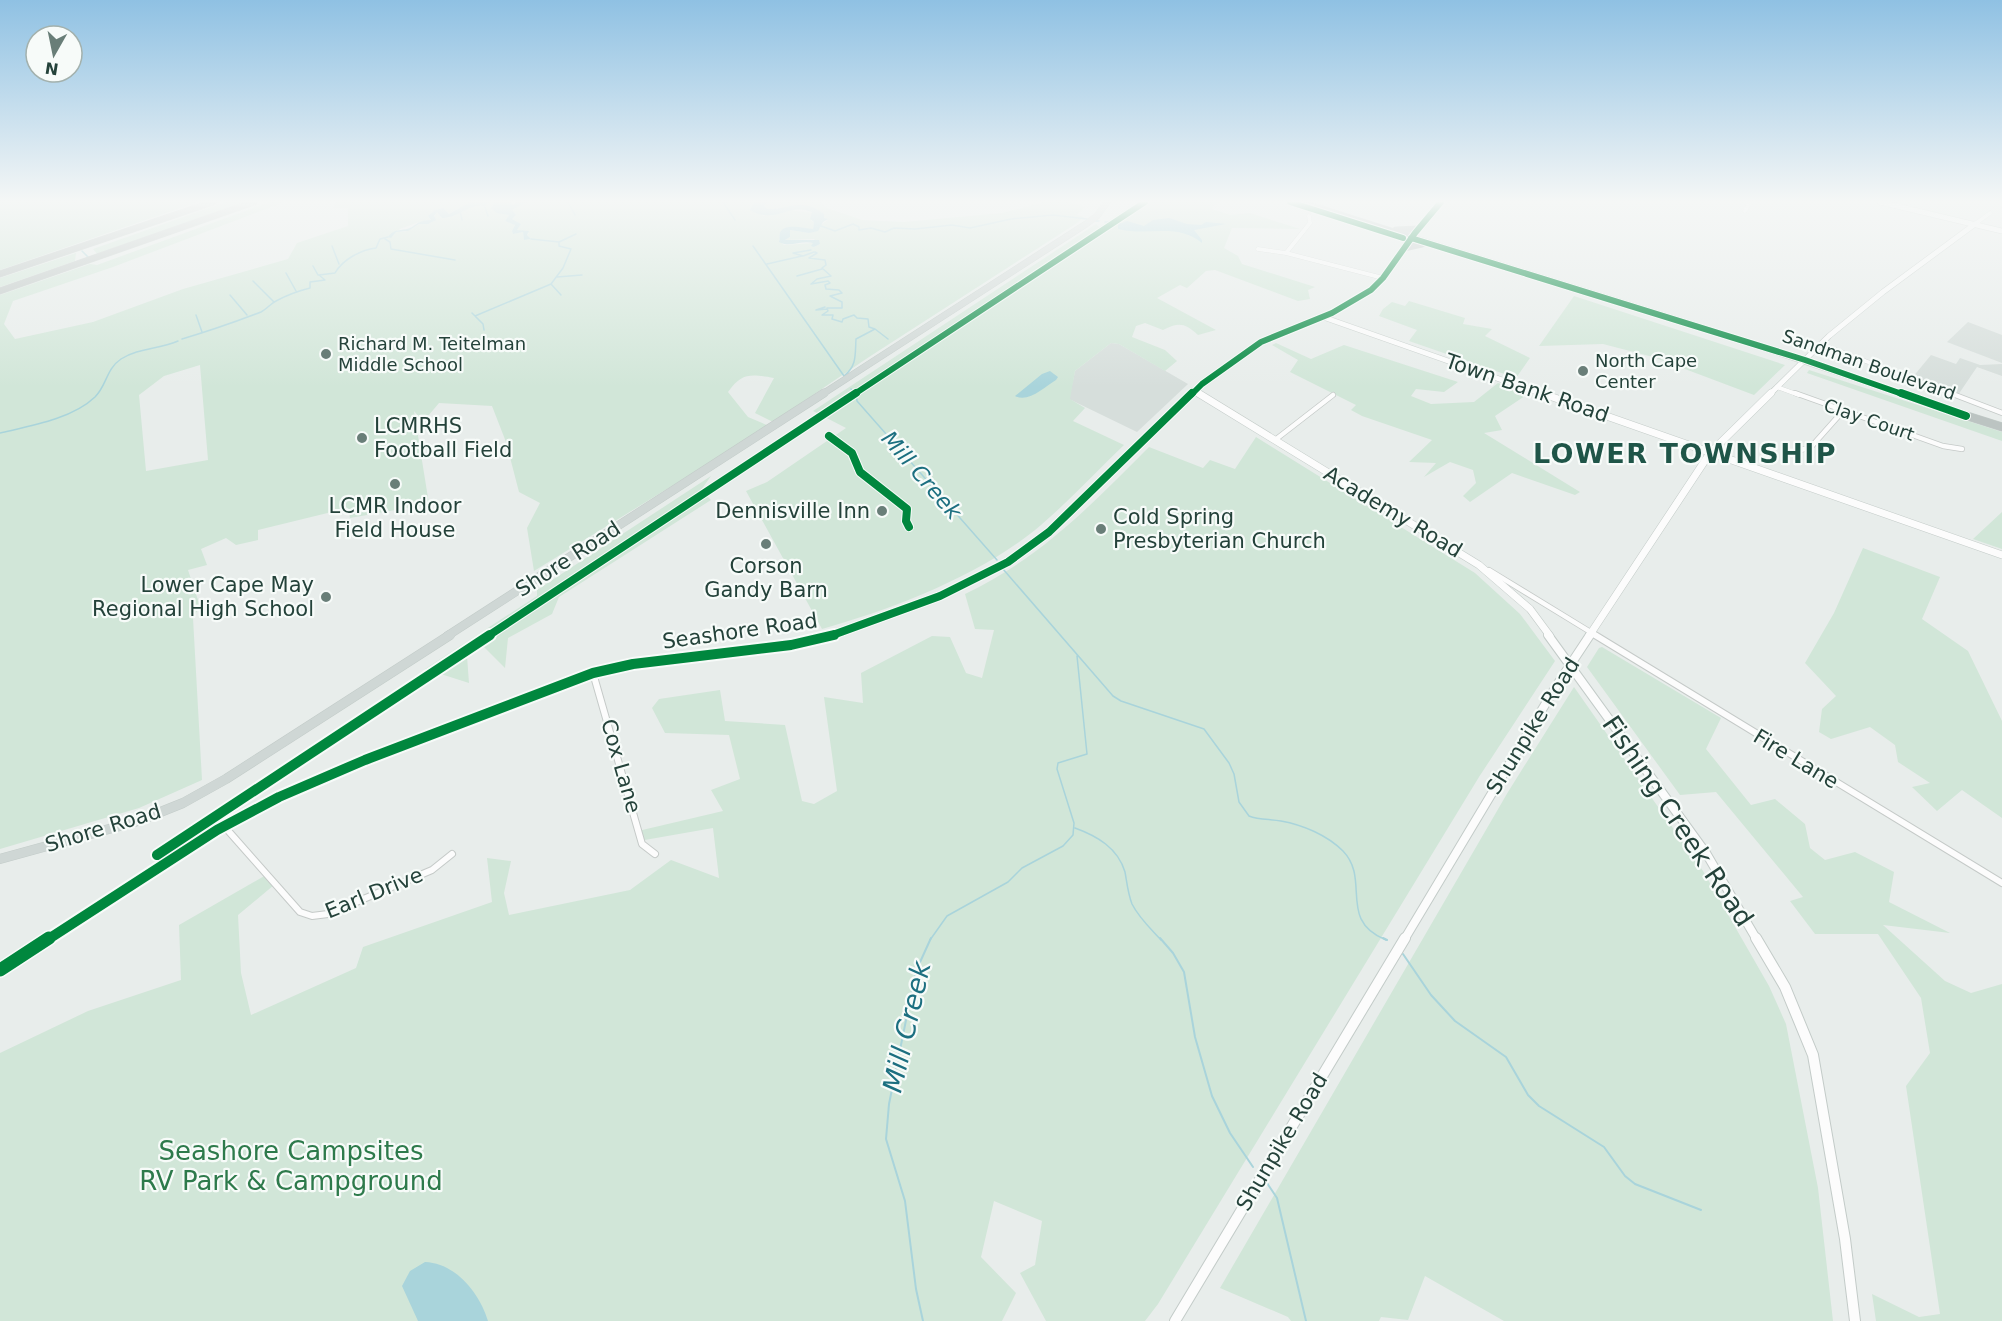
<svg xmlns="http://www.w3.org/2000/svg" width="2002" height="1321" viewBox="0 0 2002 1321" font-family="'DejaVu Sans',sans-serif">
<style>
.built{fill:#d6dedb}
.green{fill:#d1e6d8;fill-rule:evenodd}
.water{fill:#a9d4db}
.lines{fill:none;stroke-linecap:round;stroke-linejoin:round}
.stream-far1{stroke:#a9d4db;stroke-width:1.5}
.stream{stroke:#a9d4db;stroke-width:2}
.street-far2-casing{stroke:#c5cac8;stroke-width:4.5}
.street-far1-casing{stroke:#c5cac8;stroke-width:6}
.street-casing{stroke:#c5cac8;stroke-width:8}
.secondary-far3-casing{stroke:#c3cbc8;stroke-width:6}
.secondary-far2-casing{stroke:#c3cbc8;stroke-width:8}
.secondary-far1-casing{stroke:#c3cbc8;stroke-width:10}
.secondary-casing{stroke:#c3cbc8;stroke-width:12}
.primary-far2-casing{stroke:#c3ccc9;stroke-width:7}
.primary-far1-casing{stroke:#c3ccc9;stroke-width:9}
.primary-casing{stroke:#c3ccc9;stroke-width:10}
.highway-far1-casing{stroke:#c3ccc9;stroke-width:7}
.highway-casing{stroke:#c3ccc9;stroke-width:9}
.street-far2{stroke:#fcfcfc;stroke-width:4}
.street-far1{stroke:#fcfcfc;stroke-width:4.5}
.street{stroke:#fcfcfc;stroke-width:6}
.secondary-far3{stroke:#fcfcfc;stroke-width:5}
.secondary-far2{stroke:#fcfcfc;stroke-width:7}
.secondary-far1{stroke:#fcfcfc;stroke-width:8}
.secondary{stroke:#fcfcfc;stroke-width:10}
.primary-far2{stroke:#cfd7d5;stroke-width:6}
.primary-far1{stroke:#cfd7d5;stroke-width:8}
.primary{stroke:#cfd7d5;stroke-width:9}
.highway-far1{stroke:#bcc4c2;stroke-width:6}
.highway{stroke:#bcc4c2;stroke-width:8}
.cycleway-far3-casing{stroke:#f7fbf9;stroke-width:8}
.cycleway-far2-casing{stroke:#f7fbf9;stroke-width:10}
.cycleway-far1-casing{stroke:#f7fbf9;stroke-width:14}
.cycleway-casing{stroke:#f7fbf9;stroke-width:16}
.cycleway-far3{stroke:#00873e;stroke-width:6}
.cycleway-far2{stroke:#00873e;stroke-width:8}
.cycleway-far1{stroke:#00873e;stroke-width:10}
.cycleway{stroke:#00873e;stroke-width:13}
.poi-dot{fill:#697e78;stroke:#f7fbf9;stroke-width:2}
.labels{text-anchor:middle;stroke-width:4.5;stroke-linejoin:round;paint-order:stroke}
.far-poi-label{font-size:18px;fill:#24423a;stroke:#f7fbf9;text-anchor:start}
.far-street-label{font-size:18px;fill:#24423a;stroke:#f7fbf9}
.street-label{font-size:21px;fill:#24423a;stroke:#f7fbf9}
.poi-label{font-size:21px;fill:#24423a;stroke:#f7fbf9;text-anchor:start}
.water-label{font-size:22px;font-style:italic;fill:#1c6f80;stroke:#f7fbf9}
.near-street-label{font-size:26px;fill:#24423a;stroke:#f7fbf9}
.near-park-label{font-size:26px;fill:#2d7a4b;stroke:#f7fbf9}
.district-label{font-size:27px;font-weight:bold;letter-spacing:1.5px;fill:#1f5548;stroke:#f7fbf9}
.near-water-label{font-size:27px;font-style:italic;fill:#1c6f80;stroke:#f7fbf9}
</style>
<rect width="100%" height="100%" fill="#e8edeb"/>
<path class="built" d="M 1968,322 L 2002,335 L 2002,363 L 1947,342 Z
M 1111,343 L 1119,344 L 1188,384 L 1137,432 L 1069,399 L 1075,371 Z
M 1931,355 L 1956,364 L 1960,358 L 1980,365 L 2002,364 L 2002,376 L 1977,367 L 1958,395 L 1912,378 Z"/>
<path class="green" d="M 0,202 L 198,202 L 0,270 Z
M 226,202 L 246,202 L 98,255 L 93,249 Z
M 270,202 L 284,202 L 113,267 L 13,301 L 4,324 L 15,339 L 93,322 L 183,289 L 288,259 L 297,243 L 348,226 L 348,208 L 334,208 L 335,202 L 470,202 C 464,208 455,208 449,214 L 443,208 L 435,210 L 428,216 L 431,220 C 422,220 393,230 388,237 L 394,235 L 395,232 L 405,232 L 420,224 L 431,223 L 437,212 L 442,218 L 448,218 L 460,211 L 488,202 L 495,202 L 491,208 L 509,215 L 505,221 L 515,225 L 512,231 L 513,234 L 523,232 L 524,240 L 531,239 L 527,235 L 529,233 L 517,230 L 521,224 L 512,219 L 516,215 L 511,210 L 526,202 L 754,202 L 763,216 L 789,210 L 812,213 L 811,221 L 814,222 L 813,229 L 785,228 L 780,233 L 779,241 L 784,245 L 813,243 L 814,247 L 820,244 L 814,239 L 785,240 L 790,237 L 790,230 L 809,233 L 828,220 L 824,218 L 824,214 C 800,196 788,211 766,209 L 764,206 L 768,202 L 820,202 L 827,208 L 862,220 L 904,222 L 1002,213 L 1045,202 L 1070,202 L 1085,207 L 1077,215 L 1084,217 L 1077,223 L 869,357 L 773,422 L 755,413 L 774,378 C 751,374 742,372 728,392 L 748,417 L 769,426 L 534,571 L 527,528 L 540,503 L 519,492 L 506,442 L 492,406 L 439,403 L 423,422 L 414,411 L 429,504 L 350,518 L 348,508 L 258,530 L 258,540 L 236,545 L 226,538 L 201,549 L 207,565 L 188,570 L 200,606 L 193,618 L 202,780 L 139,808 L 0,849 L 0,295 L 90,264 L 97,265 ZM 200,365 L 208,460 L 146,471 L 139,395 L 164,376 Z
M 1137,202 L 1217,202 L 1212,209 L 1230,215 L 1250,213 L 1300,229 L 1232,228 L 1224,248 L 1238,256 L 1242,264 L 1315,287 L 1308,290 L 1310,299 L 1298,301 L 1215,270 L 1206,271 L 1187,288 L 1180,285 L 1157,298 L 1216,330 L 1198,335 C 1185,323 1179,322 1163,330 L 1145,323 L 1136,326 L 1132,337 L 1165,350 L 1177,361 L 1165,371 L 1119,344 L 1111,343 L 1075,371 L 1070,399 L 1085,408 L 1073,421 L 1124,445 C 1096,472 1070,500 1041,525 C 984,574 894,609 822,629 L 746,491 L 767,482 L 846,428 L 813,411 L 1096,224 L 1099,227 Z
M 76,253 L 75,261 L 0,287 L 0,278 Z
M 1574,296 L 1785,365 L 1754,395 L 1653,357 L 1603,344 L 1539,346 Z
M 1409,301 L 1465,318 L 1463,324 L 1492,329 L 1485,336 L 1530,358 L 1516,378 L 1409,341 L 1417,330 L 1379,316 L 1383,309 L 1392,302 L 1405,306 Z
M 1276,343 L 1311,359 L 1344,345 L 1458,382 L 1444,392 L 1416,389 L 1411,396 L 1431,404 L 1474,402 L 1498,383 L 1528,394 L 1495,416 L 1502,430 L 1484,433 L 1580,492 L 1575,495 L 1512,473 L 1470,502 L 1463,496 L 1476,483 L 1473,470 L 1450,462 L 1424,477 L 1436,463 L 1409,462 L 1432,440 L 1362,416 L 1351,410 L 1356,405 L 1290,372 L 1298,360 L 1272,345 Z
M 1809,370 L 2002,432 L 2002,441 L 1807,373 Z
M 1256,437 L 1475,573 L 1520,614 L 1555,661 L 1479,777 L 1158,1304 L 1145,1321 L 1046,1321 L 1020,1273 L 1035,1265 L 1042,1221 L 994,1201 L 981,1257 L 1016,1293 L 1002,1321 L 0,1321 L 0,1053 L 88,1011 L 181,980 L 179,925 L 266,875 L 274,885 L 238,915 L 241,973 L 251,1015 L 356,968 L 363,947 L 492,902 L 487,858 L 511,861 L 504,893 L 509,915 L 630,890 L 671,860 L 719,878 L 713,828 L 639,841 L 638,831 L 723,811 L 711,790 L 740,779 L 729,735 L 665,733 L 652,708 L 659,699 L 720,690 L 725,721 L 785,725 L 802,801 L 814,804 L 837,791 L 824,697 L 863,703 L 861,673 L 932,636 L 950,637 L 966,673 L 982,678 L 994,630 L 975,629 L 965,594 C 1042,557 1090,506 1149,447 L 1203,468 L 1210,460 L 1235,469 Z
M 711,476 L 701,490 L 711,500 L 559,597 L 552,614 L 508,638 L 505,668 L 482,645 L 467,656 L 469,683 L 425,669 L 537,596 L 537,590 Z
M 2002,512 L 2002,549 L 1973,539 Z
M 1863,548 L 1940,577 L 1922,619 L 1968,651 L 2002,721 L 2002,818 L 1962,790 L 1937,811 L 1912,787 L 1930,783 L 1898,762 L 1895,745 L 1870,727 L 1831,739 L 1819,732 L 1822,709 L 1836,696 L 1805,663 L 1834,613 Z
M 1602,647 L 1721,718 L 1706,749 L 1751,805 L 1775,799 L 1805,824 L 1810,848 L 1825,860 L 1855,852 L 1894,872 L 1889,902 L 1950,933 L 1883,925 L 1945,981 L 1971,993 L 2002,984 L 2002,1321 L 1876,1321 L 1872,1294 L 1919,1317 L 1940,1314 L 1906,1086 L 1930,1053 L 1921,998 L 1878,934 L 1815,934 L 1790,901 L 1803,897 L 1716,792 L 1680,795 L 1587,667 L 1599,648 Z
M 1574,687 L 1703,871 L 1769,986 L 1786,1024 L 1818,1188 L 1833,1321 L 1504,1321 L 1425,1276 L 1408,1320 L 1381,1317 L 1379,1321 L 1291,1321 L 1288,1317 L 1220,1288 L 1508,792 Z"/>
<path class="water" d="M 470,202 L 488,202 L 485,206 C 470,203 456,219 442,218 L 437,212 L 434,216 L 436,220 L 428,224 L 419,224 L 408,231 L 396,232 L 391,238 L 388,237 C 395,227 403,232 412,227 C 418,223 421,220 431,220 L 428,216 L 435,210 L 443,208 L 449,214 Z
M 495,202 L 510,202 L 513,205 L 516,202 L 526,202 L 512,210 L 516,215 L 512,219 L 521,224 L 517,230 L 529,231 L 527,235 L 531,239 L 524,240 L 523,232 L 513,234 L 512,231 L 515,225 L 505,221 L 509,215 L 497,213 L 491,208 Z
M 754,202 L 768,202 L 764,206 L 767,209 C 790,210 800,196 824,214 L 824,218 L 828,219 L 823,222 L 818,231 L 809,233 L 790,230 L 790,237 L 785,240 L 819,240 L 820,244 L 814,247 L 811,246 L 813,243 C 801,240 789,248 779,242 C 780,239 779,236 780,233 C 784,222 806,229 813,229 L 814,222 L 810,219 L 812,212 C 788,202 776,225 750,210 Z
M 1169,218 L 1187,224 L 1201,225 L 1206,222 L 1226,224 L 1194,230 L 1202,240 L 1202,243 C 1176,222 1149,237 1118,229 L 1118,225 L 1127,221 L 1144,226 L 1153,220 Z
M 1050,371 L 1058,377 L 1056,380 C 1044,387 1029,403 1015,396 L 1042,374 Z
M 425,1262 C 456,1263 480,1294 488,1321 L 418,1321 L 402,1286 L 410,1271 Z"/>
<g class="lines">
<path class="stream-far1" d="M 568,202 L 575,215
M 723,202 L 735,220
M 485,207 L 488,216
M 460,211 L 462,220
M 1096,221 L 1099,221
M 1105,222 L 1110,222
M 1115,223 L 1121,224
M 821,226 L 835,231 L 853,224 L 859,227 L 859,230 L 871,228 L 885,232 L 894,228 L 915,229 L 952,225 L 970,228 L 1011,219 L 1053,215 L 1087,219
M 385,239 L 390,242 L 391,249 L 455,260
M 531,239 L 559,242 L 576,234
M 332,246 L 339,264
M 753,246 L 844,376 C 857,366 855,355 856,339 L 875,329 L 869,327 L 868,319 L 857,318 L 854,315 L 843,319 L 842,322 L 832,319 L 833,315 L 822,315 L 828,311 L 827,308 L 842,308 L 842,302 L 830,296 L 842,293 L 839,290 L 826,289 L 825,285 L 830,283 L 828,281 L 811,284 L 817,279 L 831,276 L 822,268 L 826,265 L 825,260 L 809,258 L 817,253 L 815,252
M 811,250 L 793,253 L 803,256 L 814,252
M 82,251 L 88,257
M 767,264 L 802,256
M 313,266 L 318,275
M 286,273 L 296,291
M 797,276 L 822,269
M 557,277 L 582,275
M 253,281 L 274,302
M 551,284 L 561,295
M 230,295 L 247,315
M 825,307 L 816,310 L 827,309
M 472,313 L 483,324 L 484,330
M 196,315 L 202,332
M 475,316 L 551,284 L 563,268 L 571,249 L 559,246 L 559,242
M 875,329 L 888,339
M 182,339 C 209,331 235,322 261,312 C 267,309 270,304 276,301 C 287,295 298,291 310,288 L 310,282 L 325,280 L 319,275 L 335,273 C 343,259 361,250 376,248 L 380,239 L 388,237
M 851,389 L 856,394 L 857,401 L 997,560
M 0,433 C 30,426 72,419 95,397 C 107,385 106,369 121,359 C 138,348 160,349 178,341
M 1003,569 L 1113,696 L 1121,701 L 1204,729 L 1229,763 L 1234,774 L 1239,802 L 1249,816 C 1259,820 1270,819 1281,821 C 1303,825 1327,835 1343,851 C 1371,880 1337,920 1386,940
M 1075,828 C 1097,836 1118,848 1125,872 C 1127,883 1128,894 1132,904 C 1139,918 1151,929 1161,940
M 930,940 L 947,916 L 1008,882 L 1022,868 L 1063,846 L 1073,835 L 1074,823 L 1057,769 L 1058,763 L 1087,754 L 1077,656"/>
<path class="stream" d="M 1160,938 L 1173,953 L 1184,972 L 1195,1037 L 1212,1096 L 1230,1133 L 1253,1167
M 1383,938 L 1387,940
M 1403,954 L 1431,995 L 1455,1021 L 1506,1057 L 1528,1095 L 1539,1106 L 1604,1147 L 1625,1176 L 1635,1184 L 1701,1210
M 1267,1183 L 1277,1198 L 1306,1321
M 923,1321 L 916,1289 L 905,1201 L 886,1139 L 889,1104 L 916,971 L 931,938"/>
<defs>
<path id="street-far2" d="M 1745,211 L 1750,202
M 1975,224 L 1990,213
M 1258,249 L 1286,253 L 1383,278
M 1286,253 L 1310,223 L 1309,216
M 1821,344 L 1954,395
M 1777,387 L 1799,395"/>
<path id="street-far1" d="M 1795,393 L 1943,446 L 1962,449
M 1950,393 L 2002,413
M 1275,440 L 1333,395
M 1801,450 L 1811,447 L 1843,411
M 1489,570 L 1597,636"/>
<path id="street" d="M 1595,635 L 2002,883
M 593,673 L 642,844 L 655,854
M 224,826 L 300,912 L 312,916 L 328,914 L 432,870 L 452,854"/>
<path id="secondary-far3" d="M 1880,202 L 2002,231
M 1323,317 L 1545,395
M 1194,391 L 1200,395
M 1191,395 L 1202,384 L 1261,342 L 1332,313 L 1371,290 L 1383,278 L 1415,233 L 1441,202
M 1769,395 L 1829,336 L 1883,292 L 1975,224"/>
<path id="secondary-far2" d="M 1198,393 L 1479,565 L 1530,609 L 1550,636
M 1541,393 L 2002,555
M 830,636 L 940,596 L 1008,562 L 1049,532 L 1192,393
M 1589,636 L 1710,453 L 1771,393"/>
<path id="secondary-far1" d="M 1548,635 L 1706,853 L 1757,940
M 47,940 L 217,830 L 279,797 L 365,760 L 593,673 L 633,664 L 791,645 L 834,635
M 1404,940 L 1555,688 L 1590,635"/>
<path id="secondary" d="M 1756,938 L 1785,987 L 1813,1055 L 1845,1239 L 1855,1321
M 0,970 L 49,938
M 1175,1321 L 1405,938"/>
<path id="primary-far2" d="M 821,395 L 1086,224 L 1097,216 L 1107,202"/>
<path id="primary-far1" d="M 447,636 L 824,393"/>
<path id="primary" d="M 0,859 L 138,821 L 183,803 L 226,779 L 450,635"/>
<path id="highway-far1" d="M 1301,202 C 1502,268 1705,325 1905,395
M 1396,230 L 1418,229
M 1404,248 L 1422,244
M 0,274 L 213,202
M 0,291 L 254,202"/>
<path id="highway" d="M 1901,393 L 1966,416
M 1961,414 L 2002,427"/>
</defs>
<use href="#street-far2" class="street-far2-casing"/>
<use href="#street-far1" class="street-far1-casing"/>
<use href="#street" class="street-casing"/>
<use href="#secondary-far3" class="secondary-far3-casing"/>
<use href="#secondary-far2" class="secondary-far2-casing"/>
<use href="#secondary-far1" class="secondary-far1-casing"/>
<use href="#secondary" class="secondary-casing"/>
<use href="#primary-far2" class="primary-far2-casing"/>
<use href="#primary-far1" class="primary-far1-casing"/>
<use href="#primary" class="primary-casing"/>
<use href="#highway-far1" class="highway-far1-casing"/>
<use href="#highway" class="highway-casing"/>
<use href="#street-far2" class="street-far2"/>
<use href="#street-far1" class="street-far1"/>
<use href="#street" class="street"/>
<use href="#secondary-far3" class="secondary-far3"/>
<use href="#secondary-far2" class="secondary-far2"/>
<use href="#secondary-far1" class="secondary-far1"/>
<use href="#secondary" class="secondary"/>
<use href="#primary-far2" class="primary-far2"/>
<use href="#primary-far1" class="primary-far1"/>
<use href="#primary" class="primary"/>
<use href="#highway-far1" class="highway-far1"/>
<use href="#highway" class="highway"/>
<defs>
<path id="cycleway-far3" d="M 1290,202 L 1403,238
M 1411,238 L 1805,360 L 1905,395
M 853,395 L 1145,202
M 1191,395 L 1202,384 L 1261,342 L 1332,313 L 1371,290 L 1383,278 L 1415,233 L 1441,202"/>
<path id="cycleway-far2" d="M 1901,393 L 1966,416
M 829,436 L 852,453 L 860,472 L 907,509 L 906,521 L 909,527
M 488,636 L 856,393
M 830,636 L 940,596 L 1008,562 L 1049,532 L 1192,393"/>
<path id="cycleway-far1" d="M 157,855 L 490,635
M 47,940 L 217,830 L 279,797 L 365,760 L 593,673 L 633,664 L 791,645 L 834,635"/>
<path id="cycleway" d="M 0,970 L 49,938"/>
</defs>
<use href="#cycleway-far3" class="cycleway-far3-casing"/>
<use href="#cycleway-far2" class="cycleway-far2-casing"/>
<use href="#cycleway-far1" class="cycleway-far1-casing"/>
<use href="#cycleway" class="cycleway-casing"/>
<use href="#cycleway-far3" class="cycleway-far3"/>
<use href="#cycleway-far2" class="cycleway-far2"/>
<use href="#cycleway-far1" class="cycleway-far1"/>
<use href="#cycleway" class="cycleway"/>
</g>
<linearGradient id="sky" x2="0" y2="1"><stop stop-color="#8fc1e3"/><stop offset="0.52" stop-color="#f5f7f6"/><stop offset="1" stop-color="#f5f7f6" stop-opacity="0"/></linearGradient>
<rect width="2002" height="387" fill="url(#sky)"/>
<g class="poi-dot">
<circle cx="326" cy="354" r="6"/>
<circle cx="1583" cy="371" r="6"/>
<circle cx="362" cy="438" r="6"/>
<circle cx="395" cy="484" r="6"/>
<circle cx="882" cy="511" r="6"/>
<circle cx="1101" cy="529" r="6"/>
<circle cx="766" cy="544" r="6"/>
<circle cx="326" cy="597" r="6"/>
</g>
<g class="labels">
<g class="far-poi-label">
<text x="338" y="350">Richard M. Teitelman<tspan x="338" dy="21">Middle School</tspan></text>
<text x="1595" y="367">North Cape<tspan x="1595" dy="21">Center</tspan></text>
</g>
<g class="far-street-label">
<text transform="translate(1869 365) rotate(19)" y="6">Sandman Boulevard</text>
<text transform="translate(1869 420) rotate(19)" y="6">Clay Court</text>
</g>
<g class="street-label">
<text transform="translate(1527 388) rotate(19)" y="7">Town Bank Road</text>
<text transform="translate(1393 512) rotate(31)" y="7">Academy Road</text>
<text transform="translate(568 559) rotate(-33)" y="7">Shore Road</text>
<text transform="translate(740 631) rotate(-8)" y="7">Seashore Road</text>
<text transform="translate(1533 726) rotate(-58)" y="7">Shunpike Road</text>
<text transform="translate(1796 759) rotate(31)" y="7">Fire Lane</text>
<text transform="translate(621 766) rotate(74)" y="7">Cox Lane</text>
<text transform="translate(103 828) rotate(-17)" y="7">Shore Road</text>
<text transform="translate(374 893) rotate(-22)" y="7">Earl Drive</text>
<text transform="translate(1282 1142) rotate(-59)" y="7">Shunpike Road</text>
</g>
<g class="poi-label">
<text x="374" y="433">LCMRHS<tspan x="374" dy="24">Football Field</tspan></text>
<text x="395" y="513" text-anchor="middle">LCMR Indoor<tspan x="395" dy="24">Field House</tspan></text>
<text x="870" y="518" text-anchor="end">Dennisville Inn</text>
<text x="1113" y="524">Cold Spring<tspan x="1113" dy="24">Presbyterian Church</tspan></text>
<text x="766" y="573" text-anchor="middle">Corson<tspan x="766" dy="24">Gandy Barn</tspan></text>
<text x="314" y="592" text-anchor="end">Lower Cape May<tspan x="314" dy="24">Regional High School</tspan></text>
</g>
<g class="water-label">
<text transform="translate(922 475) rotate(49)" y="8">Mill Creek</text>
</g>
<g class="near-street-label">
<text transform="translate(1678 821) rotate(56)" y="9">Fishing Creek Road</text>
</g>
<g class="near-park-label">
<text x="291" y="1160">Seashore Campsites<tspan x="291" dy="30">RV Park &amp; Campground</tspan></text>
</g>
<g class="district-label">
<text x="1685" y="463">LOWER TOWNSHIP</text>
</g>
<g class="near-water-label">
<text transform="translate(907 1027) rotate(-77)" y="9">Mill Creek</text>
</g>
</g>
<g transform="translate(54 54) rotate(189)"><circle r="28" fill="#f7fbf9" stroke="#a3b1ad" stroke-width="1.5"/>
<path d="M0-4.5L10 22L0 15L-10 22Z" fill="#697e78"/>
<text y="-9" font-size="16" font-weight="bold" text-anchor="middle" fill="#24423a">N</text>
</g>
</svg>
